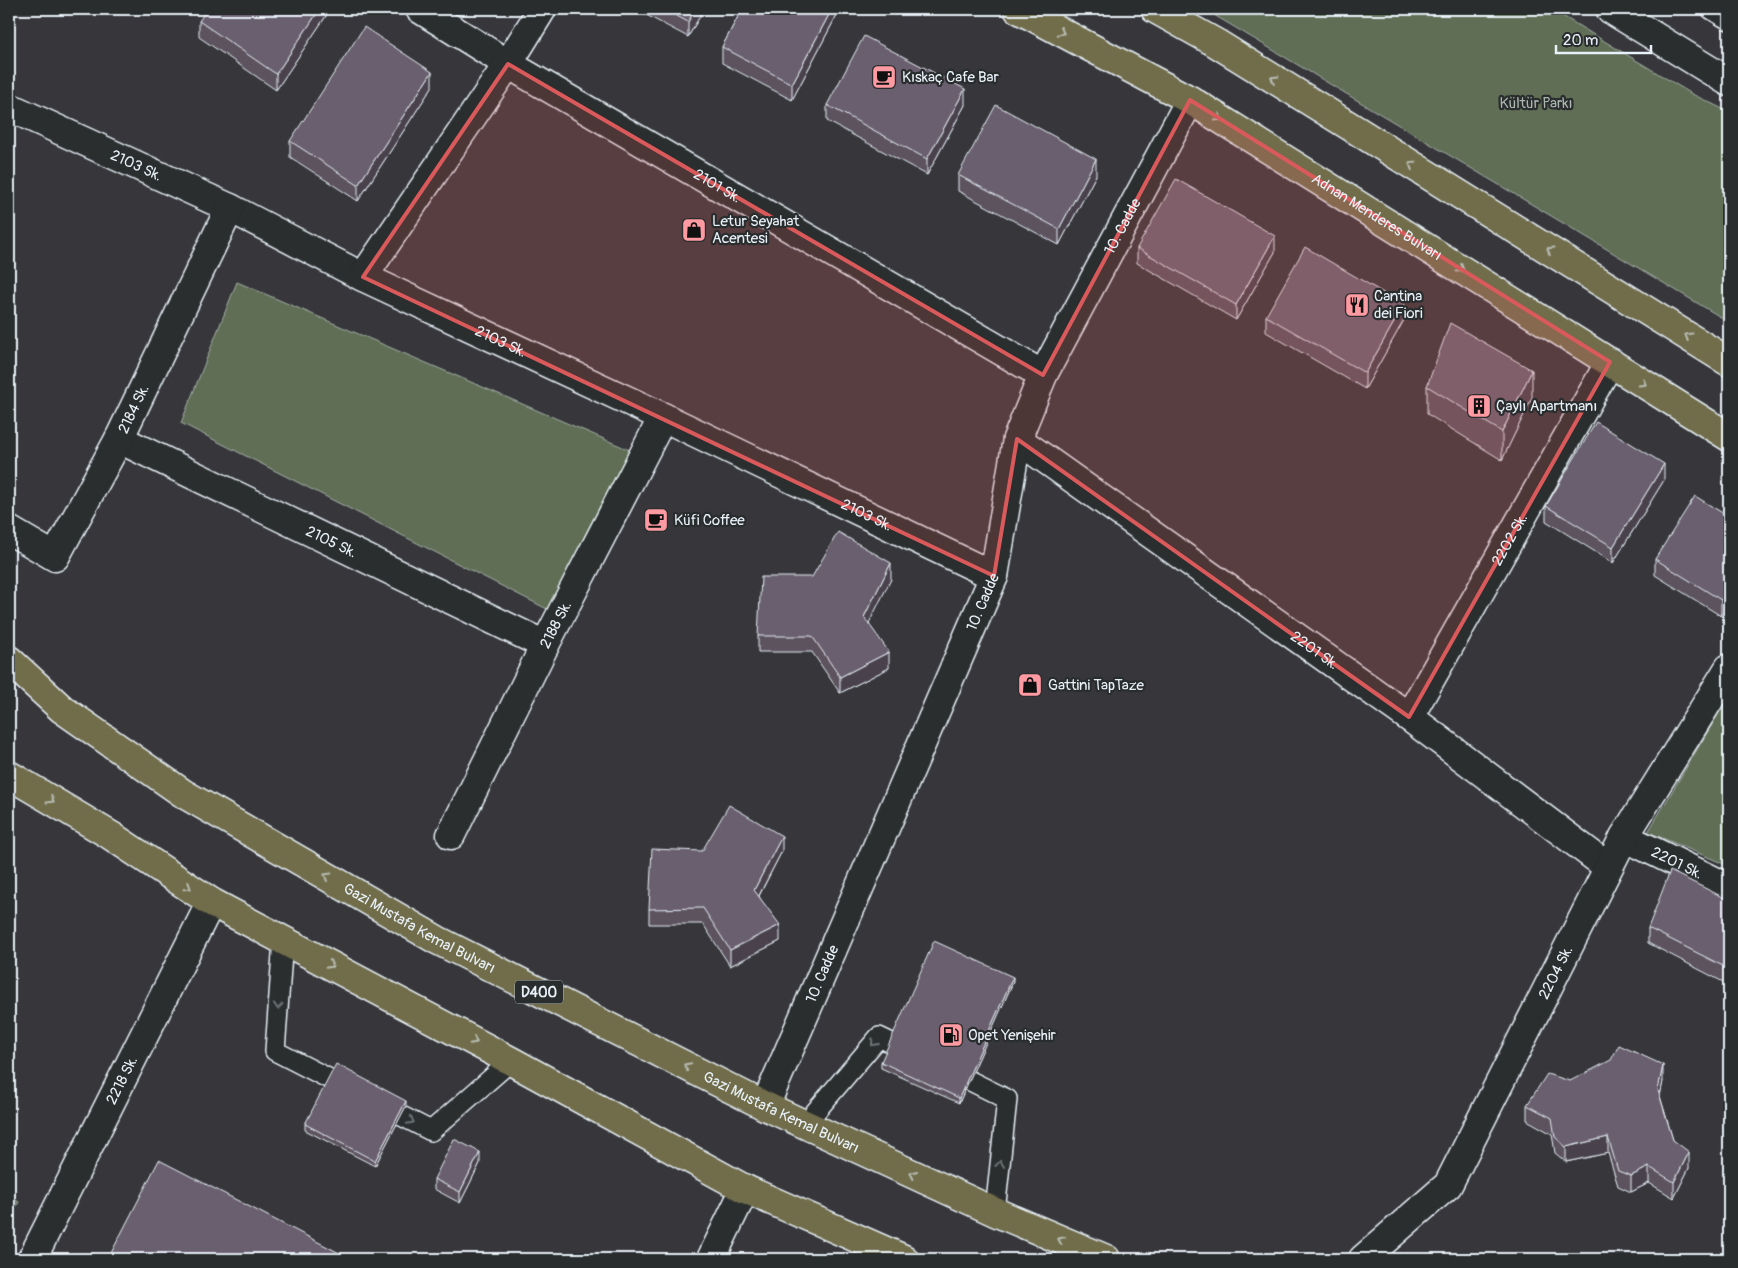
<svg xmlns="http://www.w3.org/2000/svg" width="1738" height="1268" viewBox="0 0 1738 1268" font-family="Pangolin,sans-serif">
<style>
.green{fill:#616e56;stroke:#a4b0a7}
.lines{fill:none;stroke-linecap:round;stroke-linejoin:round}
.service-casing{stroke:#e8f1f8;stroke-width:22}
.pedestrian-casing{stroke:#e8f1f8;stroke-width:31}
.minor-casing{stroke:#e8f1f8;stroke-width:31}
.primary-casing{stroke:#e8f1f8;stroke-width:31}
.trunk-casing{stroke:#e8f1f8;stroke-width:31}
.service{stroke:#2a2d2e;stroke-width:19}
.pedestrian{stroke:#2a2d2e;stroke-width:28}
.minor{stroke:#2a2d2e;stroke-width:28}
.primary{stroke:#716d4b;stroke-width:28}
.trunk{stroke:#716d4b;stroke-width:28}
.wall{fill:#5b525f;stroke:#e8f1f8}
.shaded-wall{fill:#4a424d;stroke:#e8f1f8}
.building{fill:#6a5f6e;stroke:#e8f1f8}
.oneway{stroke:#b8bcb3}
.oneway2{stroke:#6c7275}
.marked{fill:#da5a5c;fill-opacity:0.2;stroke:#da5a5c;stroke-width:4;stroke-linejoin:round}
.labels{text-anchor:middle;stroke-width:4.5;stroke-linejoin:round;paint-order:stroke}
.shield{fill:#2a2d2e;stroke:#afb6bb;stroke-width:1}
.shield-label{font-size:14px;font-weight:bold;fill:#e8f1f8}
.poi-label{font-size:15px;fill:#e8f1f8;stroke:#2a2d2e;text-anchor:start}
.park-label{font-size:15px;fill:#abb6af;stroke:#2a2d2e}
.street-label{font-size:15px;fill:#e8f1f8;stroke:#2a2d2e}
</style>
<rect width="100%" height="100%" fill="#37373b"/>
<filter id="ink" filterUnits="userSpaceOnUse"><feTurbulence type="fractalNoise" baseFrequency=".02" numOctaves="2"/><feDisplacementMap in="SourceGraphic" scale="10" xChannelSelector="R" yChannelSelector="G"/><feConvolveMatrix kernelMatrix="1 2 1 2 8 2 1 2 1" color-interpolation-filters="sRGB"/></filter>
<g filter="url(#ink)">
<path class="green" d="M 1204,9 L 1551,9 L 1692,94 L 1729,112 L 1729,322 Z
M 237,282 L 632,451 L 549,610 L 181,423 Z
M 1729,696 L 1729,866 L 1648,832 Z
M 9,1196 L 19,1202 L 9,1220 Z"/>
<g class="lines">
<defs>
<path id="service" d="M 1711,9 L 1729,20
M 283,940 L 275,1051 L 351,1090
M 946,1069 L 1007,1099 L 995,1212
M 380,1105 L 431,1131 L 511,1061
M 805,1124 L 879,1037 L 912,1053"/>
<path id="pedestrian" d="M 1610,9 L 1729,82"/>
<g id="minor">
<path id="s1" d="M 420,9 L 508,64 L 1043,375"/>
<path id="s2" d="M 9,107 L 230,208 L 363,277 L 663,417 L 994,576"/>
<path d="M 363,277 L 508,64 L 542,9"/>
<path id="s3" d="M 119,439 L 545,645"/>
<path id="s4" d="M 1017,439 L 1409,717 L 1608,867"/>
<path id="s5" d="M 9,530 L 55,557 L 119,439 L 230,208"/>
<path id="s6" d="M 1409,717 L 1610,362"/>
<path id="s7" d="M 451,835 L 545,645 L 663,417"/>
<path id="s8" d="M 1624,837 L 1729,888"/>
<path id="s9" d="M 765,1106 L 994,576 L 1017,439 L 1043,375 L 1190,100"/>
<path id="s10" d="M 32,1259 L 211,902"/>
<path d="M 711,1259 L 745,1189"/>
<path id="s11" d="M 1363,1259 L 1448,1185 L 1624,837 L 1729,668"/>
</g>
<g id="primary">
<path id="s12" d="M 1018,9 L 1190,100 L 1729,437"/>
<path d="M 1155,9 L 1216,43 L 1729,362"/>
</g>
<g id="trunk">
<path id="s13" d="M 9,660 L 62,709 L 184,794 L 437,940 L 765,1106 L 995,1212 L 1106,1259"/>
<path d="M 9,775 L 110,835 L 211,902 L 511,1061 L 745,1189 L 904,1259"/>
</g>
</defs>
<use href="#service" class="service-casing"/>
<use href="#pedestrian" class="pedestrian-casing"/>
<use href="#minor" class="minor-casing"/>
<use href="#primary" class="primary-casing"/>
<use href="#trunk" class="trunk-casing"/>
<use href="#service" class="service"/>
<use href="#pedestrian" class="pedestrian"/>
<use href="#minor" class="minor"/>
<use href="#primary" class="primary"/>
<use href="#trunk" class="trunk"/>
</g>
<path class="wall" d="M 328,9 L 328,13 L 276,90 L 199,37 L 199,21 Z
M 635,9 L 704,9 L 688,37 Z
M 742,9 L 840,9 L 792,100 L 722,63 L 722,47 Z
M 432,87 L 358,201 L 290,157 L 290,141 Z
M 827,105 L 965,105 L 927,175 L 827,121 Z
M 958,175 L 1096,175 L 1059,245 L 958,191 Z
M 1137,248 L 1275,252 L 1236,320 L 1137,263 Z
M 1266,316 L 1404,320 L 1365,389 L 1266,332 Z
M 1427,386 L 1532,398 L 1502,460 L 1427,414 Z
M 1664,480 L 1613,563 L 1546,521 L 1546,506 Z
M 1729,517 L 1721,616 L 1655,575 L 1655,559 Z
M 891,579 L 868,623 L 889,668 L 840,693 L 812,652 L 758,652 L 758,636 Z
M 782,851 L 759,896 L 780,941 L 730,966 L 703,924 L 649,924 L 649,909 Z
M 1729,900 L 1729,985 L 1648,943 L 1648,928 Z
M 1013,982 L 959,1103 L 881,1068 L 881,1062 Z
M 1570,1081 L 1663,1081 L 1660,1096 L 1673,1140 L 1689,1168 L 1674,1198 L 1649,1183 L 1631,1192 L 1618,1186 L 1608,1153 L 1566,1162 L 1555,1153 L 1552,1134 L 1527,1120 L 1527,1105 Z
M 406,1106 L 375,1166 L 305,1130 L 305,1124 Z
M 480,1163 L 460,1203 L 434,1189 L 434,1179 Z"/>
<path class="shaded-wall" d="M 320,9 L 328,9 L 328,13 L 276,90 L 276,74 Z
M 695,9 L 704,9 L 688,37 L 688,22 Z
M 832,9 L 840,9 L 792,100 L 792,84 Z
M 432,72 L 432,87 L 358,201 L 358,185 Z
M 965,89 L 965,105 L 927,175 L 927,159 Z
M 1096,159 L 1096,175 L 1059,245 L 1059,229 Z
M 1275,236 L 1275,252 L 1236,320 L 1236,305 Z
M 1404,305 L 1404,320 L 1365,389 L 1365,373 Z
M 1532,370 L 1532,398 L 1502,460 L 1502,432 Z
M 1664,464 L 1664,480 L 1613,563 L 1613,547 Z
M 891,563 L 891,579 L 864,633 L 864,617 Z
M 1729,588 L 1729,603 L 1721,616 L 1721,600 Z
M 889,652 L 889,668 L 840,693 L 840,677 Z
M 782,836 L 782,851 L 754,905 L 754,890 Z
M 780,925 L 780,941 L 730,966 L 730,950 Z
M 1013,977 L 1013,982 L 959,1103 L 959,1098 Z
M 1663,1065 L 1663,1081 L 1658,1106 L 1658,1090 Z
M 406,1101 L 406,1106 L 375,1166 L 375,1161 Z
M 1608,1137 L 1608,1153 L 1566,1162 L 1566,1147 Z
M 480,1152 L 480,1163 L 460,1203 L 460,1192 Z
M 1689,1152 L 1689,1168 L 1674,1198 L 1674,1182 Z
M 1649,1167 L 1649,1183 L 1631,1192 L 1631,1176 Z"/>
<path class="building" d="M 207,9 L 320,9 L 276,74 L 199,21 Z
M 664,9 L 695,9 L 688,22 Z
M 742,9 L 832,9 L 792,84 L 722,47 Z
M 364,27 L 432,72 L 358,185 L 290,141 Z
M 864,36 L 965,89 L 927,159 L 827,105 Z
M 996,105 L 1096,159 L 1059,229 L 958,175 Z
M 1176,179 L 1275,236 L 1236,305 L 1137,248 Z
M 1305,247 L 1404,305 L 1365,373 L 1266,316 Z
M 1450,323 L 1532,370 L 1502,432 L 1427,386 Z
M 1596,422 L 1664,464 L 1613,547 L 1546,506 Z
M 1695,496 L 1729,517 L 1729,588 L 1721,600 L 1655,559 Z
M 838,532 L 891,563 L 864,617 L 889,652 L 840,677 L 812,636 L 758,636 L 761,577 L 812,577 Z
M 729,805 L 782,836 L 754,890 L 780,925 L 730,950 L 703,908 L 649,909 L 652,849 L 702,851 Z
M 1670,871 L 1729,900 L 1729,969 L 1648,928 Z
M 934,941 L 1013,977 L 959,1098 L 881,1062 Z
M 1619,1045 L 1663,1065 L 1658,1090 L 1673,1140 L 1689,1152 L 1674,1182 L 1649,1167 L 1631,1176 L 1618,1171 L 1608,1137 L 1566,1147 L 1555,1137 L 1552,1118 L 1527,1105 L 1547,1074 L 1570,1081 L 1611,1060 Z
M 336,1064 L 406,1101 L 375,1161 L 305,1124 Z
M 454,1139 L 480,1152 L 460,1192 L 434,1179 Z
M 159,1160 L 351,1259 L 108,1259 Z"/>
<defs><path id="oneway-chevron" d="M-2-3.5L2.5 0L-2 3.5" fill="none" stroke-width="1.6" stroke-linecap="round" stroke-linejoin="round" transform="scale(1.25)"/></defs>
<g class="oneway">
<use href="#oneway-chevron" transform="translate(1061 32) rotate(28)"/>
<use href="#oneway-chevron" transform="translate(1274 79) rotate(-148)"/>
<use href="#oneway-chevron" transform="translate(1219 118) rotate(32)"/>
<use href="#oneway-chevron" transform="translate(1412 165) rotate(-148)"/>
<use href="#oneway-chevron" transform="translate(1550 250) rotate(-148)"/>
<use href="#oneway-chevron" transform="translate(1461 269) rotate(32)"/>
<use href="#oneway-chevron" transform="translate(1688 336) rotate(-148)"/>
<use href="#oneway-chevron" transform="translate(1643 383) rotate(32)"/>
<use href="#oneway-chevron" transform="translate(51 800) rotate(31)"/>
<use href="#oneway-chevron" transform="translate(327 876) rotate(-150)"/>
<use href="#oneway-chevron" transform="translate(188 887) rotate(33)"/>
<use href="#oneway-chevron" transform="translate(330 965) rotate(28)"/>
<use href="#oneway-chevron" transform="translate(474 1041) rotate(28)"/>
<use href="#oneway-chevron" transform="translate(687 1066) rotate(-153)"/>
<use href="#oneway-chevron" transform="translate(913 1174) rotate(-155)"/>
<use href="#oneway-chevron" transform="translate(1061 1240) rotate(-157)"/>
</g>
<g class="oneway2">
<use href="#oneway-chevron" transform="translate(278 1006) rotate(94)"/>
<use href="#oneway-chevron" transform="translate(874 1043) rotate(132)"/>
<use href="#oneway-chevron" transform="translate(411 1121) rotate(27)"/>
<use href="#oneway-chevron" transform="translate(1000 1164) rotate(-84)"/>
</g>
</g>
<path class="marked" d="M 508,64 L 1043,375 L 1190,100 L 1610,362 L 1409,717 L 1017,439 L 994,576 L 363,277 Z"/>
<defs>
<symbol id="cafe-square" viewBox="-11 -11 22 22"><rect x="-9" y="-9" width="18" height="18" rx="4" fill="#ff9aa2" stroke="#2a2d2e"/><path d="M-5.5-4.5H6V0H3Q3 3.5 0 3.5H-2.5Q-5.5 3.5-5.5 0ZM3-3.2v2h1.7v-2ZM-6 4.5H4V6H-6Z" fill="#111"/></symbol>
<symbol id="shop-square" viewBox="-11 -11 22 22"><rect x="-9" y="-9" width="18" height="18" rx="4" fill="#ff9aa2" stroke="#2a2d2e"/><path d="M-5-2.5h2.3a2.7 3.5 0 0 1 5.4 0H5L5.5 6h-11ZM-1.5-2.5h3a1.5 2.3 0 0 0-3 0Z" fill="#111"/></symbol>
<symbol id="restaurant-square" viewBox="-11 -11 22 22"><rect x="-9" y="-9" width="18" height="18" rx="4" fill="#ff9aa2" stroke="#2a2d2e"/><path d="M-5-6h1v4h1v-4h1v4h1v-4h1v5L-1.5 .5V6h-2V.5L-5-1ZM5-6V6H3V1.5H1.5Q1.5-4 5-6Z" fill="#111"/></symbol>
<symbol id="building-square" viewBox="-11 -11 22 22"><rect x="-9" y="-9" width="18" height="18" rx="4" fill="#ff9aa2" stroke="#2a2d2e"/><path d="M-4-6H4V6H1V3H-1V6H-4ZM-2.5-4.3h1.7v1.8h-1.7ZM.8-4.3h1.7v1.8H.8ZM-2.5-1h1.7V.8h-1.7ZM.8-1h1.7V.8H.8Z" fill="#111"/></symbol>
<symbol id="fuel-square" viewBox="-11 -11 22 22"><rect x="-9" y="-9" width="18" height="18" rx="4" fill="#ff9aa2" stroke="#2a2d2e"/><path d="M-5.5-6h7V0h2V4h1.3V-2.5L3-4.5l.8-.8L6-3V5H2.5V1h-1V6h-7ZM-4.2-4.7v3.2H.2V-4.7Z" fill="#111"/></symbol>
</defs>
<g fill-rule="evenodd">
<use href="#cafe-square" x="870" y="63" width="28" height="28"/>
<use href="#shop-square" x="680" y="216" width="28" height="28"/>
<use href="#restaurant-square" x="1343" y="291" width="28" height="28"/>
<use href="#building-square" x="1465" y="392" width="28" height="28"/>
<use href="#cafe-square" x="642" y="506" width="28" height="28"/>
<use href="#shop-square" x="1016" y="671" width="28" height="28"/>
<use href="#fuel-square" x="937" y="1021" width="28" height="28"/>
</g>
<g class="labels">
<rect class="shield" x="515" y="980.5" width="48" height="23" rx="4"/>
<g class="shield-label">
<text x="539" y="997">D400</text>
</g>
<g class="poi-label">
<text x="902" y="82">Kıskaç Cafe Bar</text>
<text x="712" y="226">Letur Seyahat<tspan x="712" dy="17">Acentesi</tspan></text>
<text x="1374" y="301">Cantina<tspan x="1374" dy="17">dei Fiori</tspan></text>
<text x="1496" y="411">Çaylı Apartmanı</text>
<text x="674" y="525">Küfi Coffee</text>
<text x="1048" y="690">Gattini TapTaze</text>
<text x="968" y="1040">Opet Yenişehir</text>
</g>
<g class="park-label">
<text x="1536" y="108">Kültür Parkı</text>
</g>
<g class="street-label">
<text dy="5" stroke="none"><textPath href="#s2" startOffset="140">2103 Sk.</textPath></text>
<text dy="5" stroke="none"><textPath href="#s1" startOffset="346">2101 Sk.</textPath></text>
<text dy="5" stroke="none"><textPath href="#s12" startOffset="415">Adnan Menderes Bulvarı</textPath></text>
<text dy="5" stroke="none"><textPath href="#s9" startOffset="954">10. Cadde</textPath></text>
<text dy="5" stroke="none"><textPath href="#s2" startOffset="545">2103 Sk.</textPath></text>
<text dy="5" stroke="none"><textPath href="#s5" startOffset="221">2184 Sk.</textPath></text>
<text dy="5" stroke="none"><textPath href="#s2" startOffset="950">2103 Sk.</textPath></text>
<text dy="5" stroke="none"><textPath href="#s6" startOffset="204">2202 Sk.</textPath></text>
<text dy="5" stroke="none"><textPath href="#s3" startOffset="236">2105 Sk.</textPath></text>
<text dy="5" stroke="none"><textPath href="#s9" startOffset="549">10. Cadde</textPath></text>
<text dy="5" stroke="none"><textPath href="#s7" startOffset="235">2188 Sk.</textPath></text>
<text dy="5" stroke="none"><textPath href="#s4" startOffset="365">2201 Sk.</textPath></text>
<text dy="5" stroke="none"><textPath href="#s8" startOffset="59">2201 Sk.</textPath></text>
<text dy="5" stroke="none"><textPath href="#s13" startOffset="492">Gazi Mustafa Kemal Bulvarı</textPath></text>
<text dy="5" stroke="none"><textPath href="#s11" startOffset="351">2204 Sk.</textPath></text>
<text dy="5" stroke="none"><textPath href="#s9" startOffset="144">10. Cadde</textPath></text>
<text dy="5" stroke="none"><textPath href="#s10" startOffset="200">2218 Sk.</textPath></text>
<text dy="5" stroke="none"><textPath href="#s13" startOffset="898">Gazi Mustafa Kemal Bulvarı</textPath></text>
</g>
</g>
<rect width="1738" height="1268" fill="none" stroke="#2a2d2e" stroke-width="30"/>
<rect x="15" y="15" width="1708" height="1238" fill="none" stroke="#e8f1f8" stroke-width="2" filter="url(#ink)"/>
<path d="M1556 45v8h95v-8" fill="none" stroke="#e8f1f8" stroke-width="2.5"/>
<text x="1563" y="45" font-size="15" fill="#e8f1f8" stroke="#2a2d2e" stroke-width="4" paint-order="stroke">20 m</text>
</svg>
